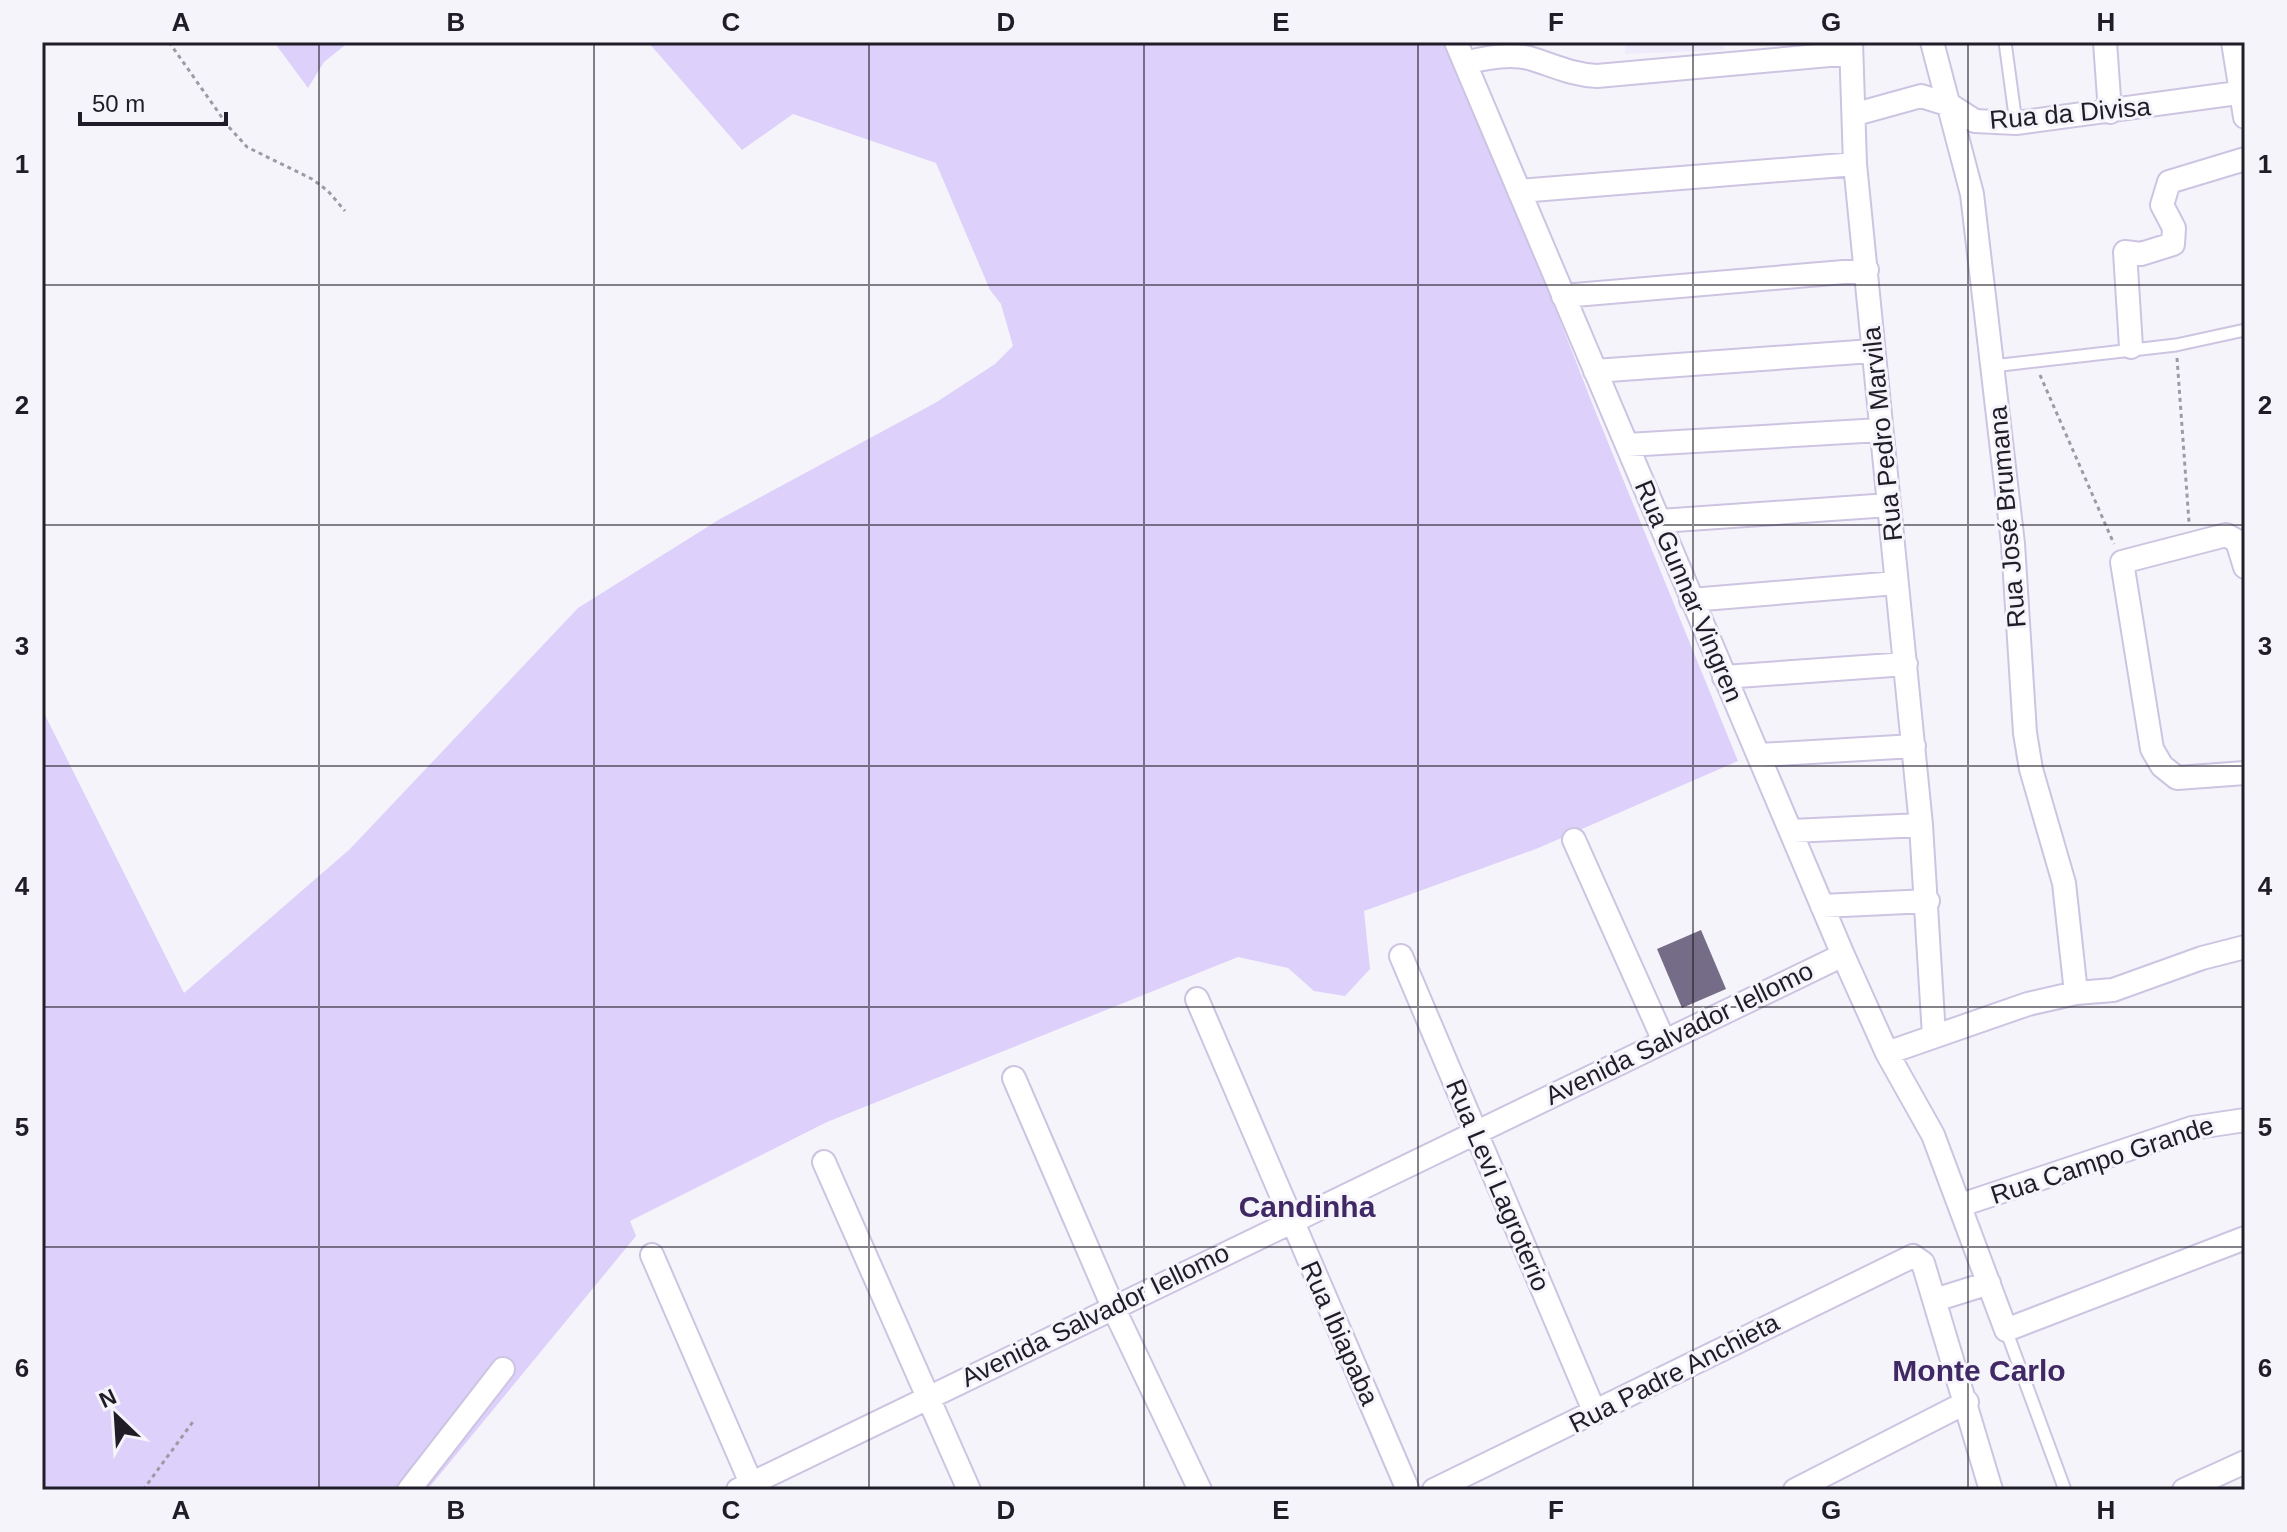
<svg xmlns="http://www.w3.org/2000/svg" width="2287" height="1532" viewBox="0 0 2287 1532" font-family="Helvetica,sans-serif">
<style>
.built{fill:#efebfa}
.green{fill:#ddd0fa}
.building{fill:#756d88}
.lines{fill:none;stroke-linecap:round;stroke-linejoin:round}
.lane-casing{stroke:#cdc4e2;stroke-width:15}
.street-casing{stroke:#cdc4e2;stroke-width:26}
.path{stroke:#9d9aa3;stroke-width:3;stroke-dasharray:4 4;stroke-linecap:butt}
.lane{stroke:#fff;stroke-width:11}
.street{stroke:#fff;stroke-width:22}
.grid{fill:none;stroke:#211d28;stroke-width:2;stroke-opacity:0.55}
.labels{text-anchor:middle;stroke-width:6;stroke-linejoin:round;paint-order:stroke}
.street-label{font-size:26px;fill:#211d28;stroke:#f6f4fb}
.quarter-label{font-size:30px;font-weight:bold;fill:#3f2863;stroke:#f6f4fb}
.neatline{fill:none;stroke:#211d28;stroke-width:3}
.grid-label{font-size:26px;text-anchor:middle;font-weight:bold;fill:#211d28}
</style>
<rect width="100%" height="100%" fill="#f6f4fb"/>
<path class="built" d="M 1625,42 L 1724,42 L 1724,50 L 1625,54 Z"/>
<path class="green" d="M 274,42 L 349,42 L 324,62 L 308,88 Z
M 648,42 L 1452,42 L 1594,408 L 1738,761 L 1536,849 L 1364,911 L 1370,969 L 1345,996 L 1314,991 L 1288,968 L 1238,957 L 827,1122 L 630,1221 L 636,1236 L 427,1490 L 42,1490 L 42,709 L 184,993 L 350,849 L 578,608 L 720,519 L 935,403 L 995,364 L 1013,346 L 1001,304 L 990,290 L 936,163 L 793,114 L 742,150 Z"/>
<path class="building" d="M 1701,930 L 1726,989 L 1682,1008 L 1657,949 Z"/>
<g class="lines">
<defs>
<path id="lane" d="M 2005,42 L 2016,123
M 1993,366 L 2176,345 L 2245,330
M 2006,1330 L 2065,1490"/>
<path id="street" d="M 1456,42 L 1843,955 L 1887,1053 L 1933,1135 L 2006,1330 L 2245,1238
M 1851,42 L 1855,164 L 1921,825 L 1934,1036
M 1932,42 L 1972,194 L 2013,544 L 2025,733 L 2031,769 L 2064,883 L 2076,993
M 2105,42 L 2110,112
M 2233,42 L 2245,117
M 1465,63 C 1484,58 1508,53 1529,58 C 1553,65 1572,75 1597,76 L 1851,53
M 1856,114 L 1921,96 L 1950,105 L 1975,121 L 2016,123 L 2245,92
M 1519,191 L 1855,164
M 1563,296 L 1867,270
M 2131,347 L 2125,252 L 2141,254 L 2173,244 L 2174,228 L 2162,205 L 2169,182 L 2245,159
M 1595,371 L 1872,351
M 1627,445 L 1880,430
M 1660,521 L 1889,505
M 2245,567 L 2237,541 L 2226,535 L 2122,562 L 2152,749 L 2162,766 L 2177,778 L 2245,773
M 1691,600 L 1896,583
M 1724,677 L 1906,664
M 1760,755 L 1914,746
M 1792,831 L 1921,825
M 1574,840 L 1664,1041
M 1822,906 L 1928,901
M 1401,956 L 1595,1413
M 1197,999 L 1408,1490
M 1887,1053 L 2028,1004 L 2076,993 L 2113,990 L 2202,958 L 2245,947
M 1014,1078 L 1113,1307 L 1200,1490
M 824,1162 L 969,1490
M 1961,1205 L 2192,1128 L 2245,1120
M 652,1255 L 751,1483
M 1935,1300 L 1989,1283
M 409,1490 L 503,1369
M 738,1490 L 1843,955
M 1434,1490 L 1913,1256 L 1923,1263 L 1991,1490
M 1795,1490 L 1967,1402
M 2184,1490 L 2245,1462"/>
</defs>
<use href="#lane" class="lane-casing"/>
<use href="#street" class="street-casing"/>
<path class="path" d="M 169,42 L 228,126 L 247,147 L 312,179 L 328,191 L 345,211
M 2177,358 L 2189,522
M 2040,375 L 2114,544
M 143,1490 L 195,1419"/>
<use href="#lane" class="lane"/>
<use href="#street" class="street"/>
</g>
<path class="grid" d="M 319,42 L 319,1490M 594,42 L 594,1490M 869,42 L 869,1490M 1144,42 L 1144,1490M 1418,42 L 1418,1490M 1693,42 L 1693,1490M 1968,42 L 1968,1490M 42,285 L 2245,285M 42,525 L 2245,525M 42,766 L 2245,766M 42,1007 L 2245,1007M 42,1247 L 2245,1247"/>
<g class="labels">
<g class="street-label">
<text transform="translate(2070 113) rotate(-5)" y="9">Rua da Divisa</text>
<text transform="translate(1882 434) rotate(-96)" y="9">Rua Pedro Marvila</text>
<text transform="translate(2007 517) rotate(-95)" y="9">Rua José Brumana</text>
<text transform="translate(1689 591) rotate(67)" y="9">Rua Gunnar Vingren</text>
<text transform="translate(1679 1033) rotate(-26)" y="9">Avenida Salvador Iellomo</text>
<text transform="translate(2102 1160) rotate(-18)" y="9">Rua Campo Grande</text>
<text transform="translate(1498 1185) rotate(67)" y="9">Rua Levi Lagroterio</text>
<text transform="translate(1095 1315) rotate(-26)" y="9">Avenida Salvador Iellomo</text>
<text transform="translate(1340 1333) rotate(66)" y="9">Rua Ibiapaba</text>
<text transform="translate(1674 1373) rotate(-27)" y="9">Rua Padre Anchieta</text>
</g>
<g class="quarter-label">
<text x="1307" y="1217">Candinha</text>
<text x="1979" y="1381">Monte Carlo</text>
</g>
</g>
<rect width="2287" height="1532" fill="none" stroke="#f6f4fb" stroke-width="88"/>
<g transform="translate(116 1416) rotate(335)" stroke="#f6f4fb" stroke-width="6" paint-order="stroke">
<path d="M0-6L14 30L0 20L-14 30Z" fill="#211d28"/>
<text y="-12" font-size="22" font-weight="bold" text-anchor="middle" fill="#211d28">N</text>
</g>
<path d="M80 112v12h146v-12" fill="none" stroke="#211d28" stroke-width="4"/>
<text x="92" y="112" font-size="24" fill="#211d28" stroke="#f6f4fb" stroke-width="6" paint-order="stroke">50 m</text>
<rect x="44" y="44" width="2199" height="1444" class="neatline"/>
<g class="grid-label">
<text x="181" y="31">A</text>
<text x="456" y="31">B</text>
<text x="731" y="31">C</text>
<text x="1006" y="31">D</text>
<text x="1281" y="31">E</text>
<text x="1556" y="31">F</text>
<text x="1831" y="31">G</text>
<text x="2106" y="31">H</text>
<text x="22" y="173">1</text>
<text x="2265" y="173">1</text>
<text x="22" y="414">2</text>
<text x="2265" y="414">2</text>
<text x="22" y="655">3</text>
<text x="2265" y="655">3</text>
<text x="22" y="895">4</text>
<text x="2265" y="895">4</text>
<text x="22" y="1136">5</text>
<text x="2265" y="1136">5</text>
<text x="22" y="1377">6</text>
<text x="2265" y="1377">6</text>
<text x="181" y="1519">A</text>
<text x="456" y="1519">B</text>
<text x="731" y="1519">C</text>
<text x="1006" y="1519">D</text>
<text x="1281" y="1519">E</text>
<text x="1556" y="1519">F</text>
<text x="1831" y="1519">G</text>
<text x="2106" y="1519">H</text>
</g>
</svg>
